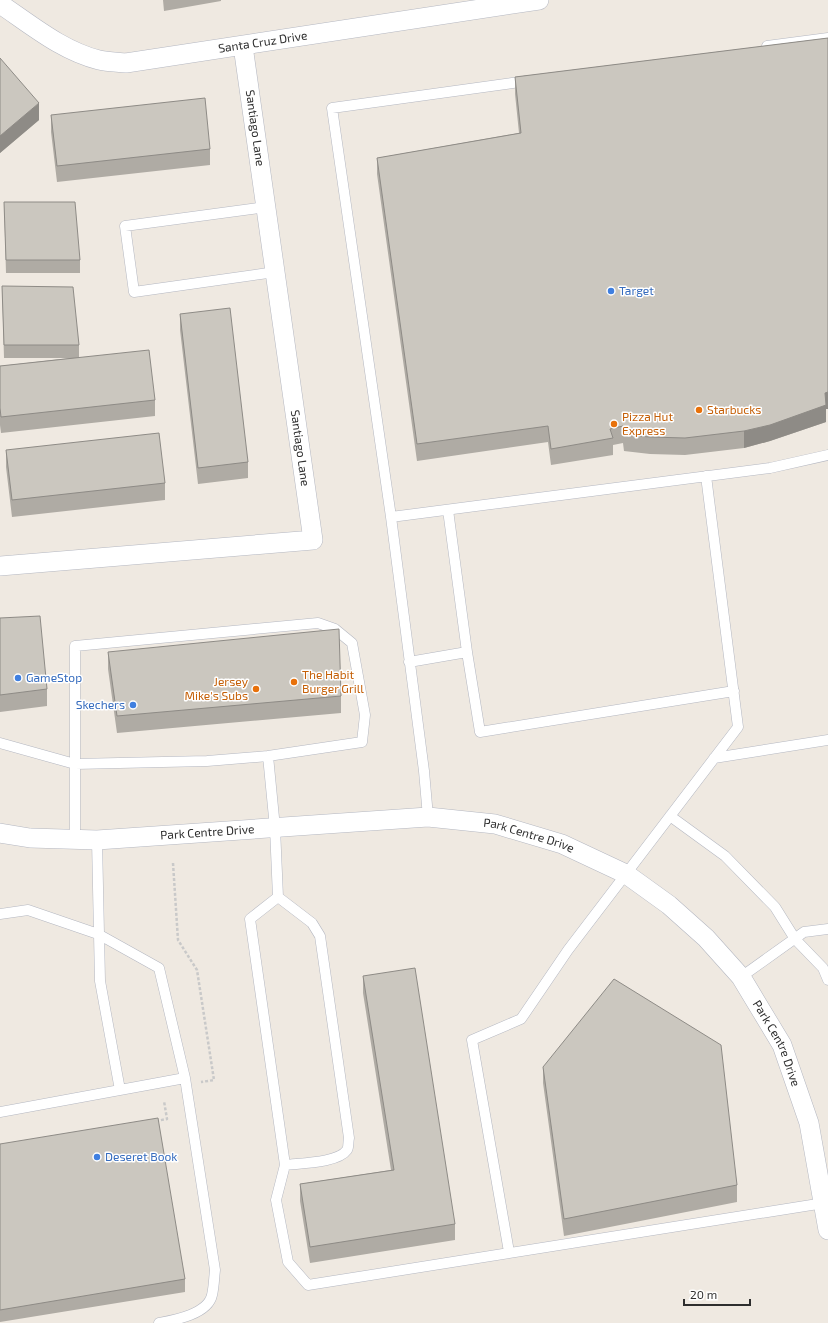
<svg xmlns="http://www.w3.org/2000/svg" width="828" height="1323" viewBox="0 0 828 1323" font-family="'Exo 2',sans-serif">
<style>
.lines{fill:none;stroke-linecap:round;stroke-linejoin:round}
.lane-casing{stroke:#b4b7c1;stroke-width:11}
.street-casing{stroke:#b4b7c1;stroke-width:20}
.path{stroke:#c9c9c9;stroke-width:2.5;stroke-dasharray:3 2;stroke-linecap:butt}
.lane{stroke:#fff;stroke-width:10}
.street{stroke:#fff;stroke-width:19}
.wall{fill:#afaba4}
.shaded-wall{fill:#8e8b86}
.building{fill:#cbc7bf;stroke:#8e8b86}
.shop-dot{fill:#3f7fe0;stroke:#fff;stroke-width:1.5}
.food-dot{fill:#e8710a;stroke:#fff;stroke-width:1.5}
.labels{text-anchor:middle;stroke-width:3;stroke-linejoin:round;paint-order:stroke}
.street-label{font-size:12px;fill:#2e2e2e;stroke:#fff}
.shop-label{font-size:12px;fill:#366cbe;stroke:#fff;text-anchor:start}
.food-label{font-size:12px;fill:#c56008;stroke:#fff;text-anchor:start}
</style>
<rect width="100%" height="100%" fill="#efe9e1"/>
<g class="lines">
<defs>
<path id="lane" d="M 767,46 L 828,38
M 266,207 L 125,226 L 134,292 L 275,272
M 448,510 L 467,652
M 391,517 L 770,468 L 828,455
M 409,662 L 467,652 L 480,732 L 734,691
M 0,743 L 75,764 L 207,761 L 268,756 L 275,828 L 278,897 L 250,919 L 285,1165 L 276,1200 L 288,1262 L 308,1285 L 824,1203
M 714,758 L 828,740
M 670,816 L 725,856 L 775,907 L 795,939 L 823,968 L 828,980
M 428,817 L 424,771 L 391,517 L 332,108 L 527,81
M 75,840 L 75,646 L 318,623 L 335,629 L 352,643 L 365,715 L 362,742 L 268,756
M 97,840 L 100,981 L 120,1090
M 278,897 L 312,923 L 320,936 L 349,1138 C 348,1142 349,1147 347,1150 C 338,1163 300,1163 285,1165
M 0,914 L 28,910 L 98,934 L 159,968 L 185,1078 L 215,1270 C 214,1278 214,1287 212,1295 C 208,1314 175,1320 159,1323
M 741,977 L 804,932 L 828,929
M 0,1112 L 185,1078
M 509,1252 L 472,1040 L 521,1019 L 568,950 L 738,727 L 706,476"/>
<g id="street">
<path id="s1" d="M 0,4 C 30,24 62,51 99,60 C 108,62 117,62 126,63 L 539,0"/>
<path d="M 0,566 L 313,540 L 243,46"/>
<path id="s2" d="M 0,833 L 30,838 L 97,840 L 428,817 L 495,824 L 562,844 L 626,874 L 669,905 L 706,938 L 741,977 L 782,1045 L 809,1123 L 828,1230"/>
</g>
</defs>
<use href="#lane" class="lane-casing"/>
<use href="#street" class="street-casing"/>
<path class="path" d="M 173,863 L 178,940 L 197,970 L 214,1080 L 201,1082
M 156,1121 L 167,1119 L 164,1101"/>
<use href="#lane" class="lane"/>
<use href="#street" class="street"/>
</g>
<path class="wall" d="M 163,0 L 221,0 L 221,1 L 164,11 Z
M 828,38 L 828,409 L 826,409 L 826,422 L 770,441 L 744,448 L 685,455 L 650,454 L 624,451 L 623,443 L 613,445 L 613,455 L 551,465 L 548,442 L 417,461 L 377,174 L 377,158 L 519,133 L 515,94 L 515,77 Z
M 0,58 L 39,120 L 0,153 Z
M 51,115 L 210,149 L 210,165 L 57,182 L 51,132 Z
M 4,202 L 80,260 L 80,273 L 6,273 Z
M 2,286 L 79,345 L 79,357 L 155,400 L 155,416 L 1,433 L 0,425 L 0,366 L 70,358 L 4,358 Z
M 180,314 L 248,462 L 248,478 L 198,484 L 180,330 Z
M 6,450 L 165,483 L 165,500 L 12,517 L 6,467 Z
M 0,618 L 47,689 L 47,706 L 0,712 Z
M 108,652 L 341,696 L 341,713 L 117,733 L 108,669 Z
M 363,976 L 455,1224 L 455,1240 L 310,1263 L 300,1201 L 300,1184 L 391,1170 L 363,993 Z
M 543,1067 L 737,1185 L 737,1202 L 564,1236 L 543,1083 Z
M 0,1144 L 185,1279 L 185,1292 L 0,1322 Z"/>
<path class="shaded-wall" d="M 39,103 L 39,120 L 0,153 L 0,136 Z
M 828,392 L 828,409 L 826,409 L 826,422 L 770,441 L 744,448 L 744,431 L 825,393 Z"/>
<path class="building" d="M 828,38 L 828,392 L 825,393 L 826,405 L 770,425 L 744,431 L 685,438 L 650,437 L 624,435 L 623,426 L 610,429 L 613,438 L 551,449 L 548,426 L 417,444 L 377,158 L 521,133 L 515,77 Z
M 0,58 L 39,103 L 0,136 Z
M 205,98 L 210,149 L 57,166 L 51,115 Z
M 4,202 L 75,202 L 80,260 L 6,260 Z
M 2,286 L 73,287 L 79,345 L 4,345 Z
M 230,308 L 248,462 L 198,468 L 180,314 Z
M 149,350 L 155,400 L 1,417 L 0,408 L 0,366 Z
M 159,433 L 165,483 L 12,500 L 6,450 Z
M 40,616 L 47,689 L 0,695 L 0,618 Z
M 339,629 L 341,696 L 117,716 L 108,652 Z
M 415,968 L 455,1224 L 310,1247 L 300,1184 L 394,1170 L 363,976 Z
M 614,979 L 721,1045 L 737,1185 L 564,1219 L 543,1067 Z
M 158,1118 L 185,1279 L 0,1310 L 0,1144 Z"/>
<g class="shop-dot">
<circle cx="611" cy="291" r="4"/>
<circle cx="18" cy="678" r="4"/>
<circle cx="133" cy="705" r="4"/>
<circle cx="97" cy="1157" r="4"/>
</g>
<g class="food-dot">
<circle cx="699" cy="410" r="4"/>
<circle cx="614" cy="424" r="4"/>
<circle cx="294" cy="682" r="4"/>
<circle cx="256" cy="689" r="4"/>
</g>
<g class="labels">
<g class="street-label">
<text dy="4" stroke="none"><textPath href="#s1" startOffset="280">Santa Cruz Drive</textPath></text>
<text transform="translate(255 128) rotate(82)" y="4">Santiago Lane</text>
<text transform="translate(300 448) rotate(82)" y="4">Santiago Lane</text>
<text dy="4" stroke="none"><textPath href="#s2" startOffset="208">Park Centre Drive</textPath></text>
<text dy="4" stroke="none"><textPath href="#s2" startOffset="532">Park Centre Drive</textPath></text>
<text dy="4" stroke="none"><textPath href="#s2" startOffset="868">Park Centre Drive</textPath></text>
</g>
<g class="shop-label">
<text x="619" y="295">Target</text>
<text x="26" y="682">GameStop</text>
<text x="125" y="709" text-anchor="end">Skechers</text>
<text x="105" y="1161">Deseret Book</text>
</g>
<g class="food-label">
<text x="707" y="414">Starbucks</text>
<text x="622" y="421">Pizza Hut<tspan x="622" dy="14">Express</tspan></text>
<text x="302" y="679">The Habit<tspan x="302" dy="14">Burger Grill</tspan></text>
<text x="248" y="686" text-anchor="end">Jersey<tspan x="248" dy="14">Mike's Subs</tspan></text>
</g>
</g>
<path d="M684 1299v6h66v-6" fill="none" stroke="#2e2e2e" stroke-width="2"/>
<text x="690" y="1299" font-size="12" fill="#2e2e2e" stroke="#ffffff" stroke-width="3" paint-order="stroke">20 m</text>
</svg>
